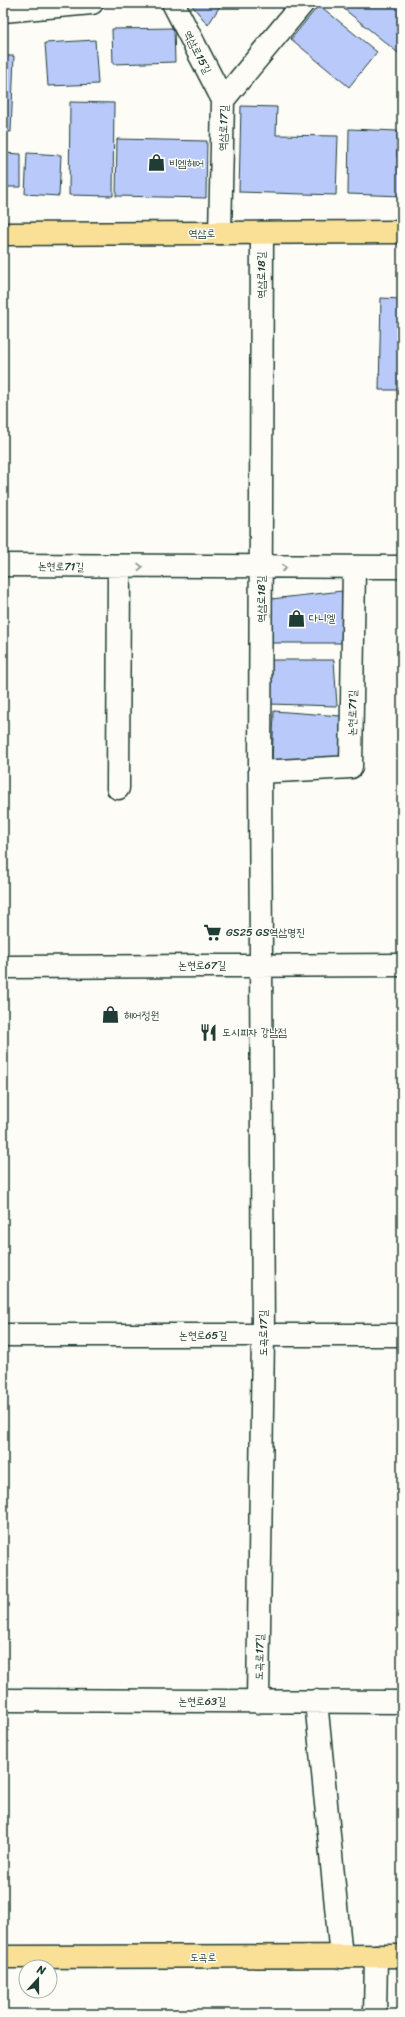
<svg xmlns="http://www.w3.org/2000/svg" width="405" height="2017" viewBox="0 0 405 2017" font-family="Sriracha,'Poor Story',sans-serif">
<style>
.building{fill:#b9c9f9;stroke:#1f3d34}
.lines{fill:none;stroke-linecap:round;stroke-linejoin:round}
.minor-casing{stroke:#1f3d34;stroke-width:25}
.major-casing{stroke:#1f3d34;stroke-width:25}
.minor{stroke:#fdfcf7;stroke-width:22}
.major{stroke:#fadf96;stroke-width:22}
.oneway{stroke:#8e9c96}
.labels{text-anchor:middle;stroke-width:3;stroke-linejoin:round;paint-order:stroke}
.street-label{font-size:11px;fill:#1f3d34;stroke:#fdfcf7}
.poi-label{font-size:11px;fill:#1f3d34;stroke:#fdfcf7;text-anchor:start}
</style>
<rect width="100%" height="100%" fill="#fdfcf7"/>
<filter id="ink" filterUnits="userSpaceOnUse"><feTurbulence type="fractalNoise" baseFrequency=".025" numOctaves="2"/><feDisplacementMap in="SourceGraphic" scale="8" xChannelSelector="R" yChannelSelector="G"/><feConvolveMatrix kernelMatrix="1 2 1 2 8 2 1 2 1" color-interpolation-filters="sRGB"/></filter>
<g filter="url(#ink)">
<path class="building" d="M 190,3 L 222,3 L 208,25 Z
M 349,3 L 394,3 L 402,9 L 402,56 L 344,9 Z
M 319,5 L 377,52 L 349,87 L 291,39 Z
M 174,28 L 175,62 L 113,64 L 112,29 Z
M 95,40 L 98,84 L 48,86 L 45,43 Z
M 3,56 L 14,56 L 11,132 L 3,131 Z
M 70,102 L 114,103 L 113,196 L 69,195 Z
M 241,106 L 277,107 L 276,135 L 338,136 L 336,195 L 239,192 Z
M 349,129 L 398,131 L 397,157 L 402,157 L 402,196 L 348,194 Z
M 117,139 L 207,141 L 206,198 L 116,196 Z
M 3,153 L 21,154 L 21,187 L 3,187 Z
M 27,153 L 61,155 L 59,196 L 25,194 Z
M 381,298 L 402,299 L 402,390 L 379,390 Z
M 342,591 L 342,643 L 271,643 L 271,599 Z
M 272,660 L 334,660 L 337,706 L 269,704 Z
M 274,711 L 341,716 L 339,762 L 272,764 Z"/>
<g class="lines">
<defs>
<path id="minor" d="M 173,3 L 223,100
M 3,11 L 92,3
M 220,233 L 223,100 L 303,3
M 3,565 L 402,567
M 260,772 L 351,767 L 354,568
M 118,788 L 119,566
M 3,967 L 402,965
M 3,1335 L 402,1335
M 3,1700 L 402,1702
M 316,1701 L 341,1957
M 258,1702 L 263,1335 L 260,772 L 262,233
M 375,2014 L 376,1956"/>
<path id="major" d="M 3,234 L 402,232
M 3,1957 L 402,1956"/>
</defs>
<use href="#minor" class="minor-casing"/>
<use href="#major" class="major-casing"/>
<use href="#minor" class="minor"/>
<use href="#major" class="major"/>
</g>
<defs><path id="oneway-chevron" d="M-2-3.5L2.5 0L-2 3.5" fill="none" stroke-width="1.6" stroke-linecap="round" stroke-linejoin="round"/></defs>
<g class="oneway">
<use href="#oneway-chevron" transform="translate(140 567)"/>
<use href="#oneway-chevron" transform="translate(284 568)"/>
</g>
</g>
<defs>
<symbol id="shop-bare" viewBox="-9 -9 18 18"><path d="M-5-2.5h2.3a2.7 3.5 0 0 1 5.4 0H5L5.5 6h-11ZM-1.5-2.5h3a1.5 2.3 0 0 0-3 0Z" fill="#1f3d34" stroke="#fdfcf7" stroke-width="2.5" paint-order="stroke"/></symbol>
<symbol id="supermarket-bare" viewBox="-9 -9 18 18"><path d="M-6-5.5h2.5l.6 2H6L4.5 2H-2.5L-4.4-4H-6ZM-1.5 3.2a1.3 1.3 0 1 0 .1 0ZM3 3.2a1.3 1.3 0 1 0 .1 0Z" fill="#1f3d34" stroke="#fdfcf7" stroke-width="2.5" paint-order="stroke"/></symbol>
<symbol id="restaurant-bare" viewBox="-9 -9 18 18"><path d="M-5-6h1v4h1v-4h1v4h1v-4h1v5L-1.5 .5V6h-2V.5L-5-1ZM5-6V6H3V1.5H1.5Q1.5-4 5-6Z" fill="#1f3d34" stroke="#fdfcf7" stroke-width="2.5" paint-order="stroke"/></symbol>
</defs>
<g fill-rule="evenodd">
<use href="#shop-bare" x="144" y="150" width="25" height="25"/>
<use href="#shop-bare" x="284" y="606" width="25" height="25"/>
<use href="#supermarket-bare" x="200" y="920" width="25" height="25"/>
<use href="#shop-bare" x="98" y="1002" width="25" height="25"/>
<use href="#restaurant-bare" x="196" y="1020" width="25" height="25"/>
</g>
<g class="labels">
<g class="street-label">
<text transform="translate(198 52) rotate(63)" y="4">역삼로15길</text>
<text transform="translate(223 128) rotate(-88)" y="4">역삼로17길</text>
<text x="202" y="237">역삼로</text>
<text transform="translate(261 275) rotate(-90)" y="4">역삼로18길</text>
<text transform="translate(61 566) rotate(1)" y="4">논현로71길</text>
<text transform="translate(261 599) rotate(-90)" y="4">역삼로18길</text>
<text transform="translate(352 713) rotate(-89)" y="4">논현로71길</text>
<text x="202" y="969">논현로67길</text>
<text transform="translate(263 1333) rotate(-90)" y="4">도곡로17길</text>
<text x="203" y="1339">논현로65길</text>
<text transform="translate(259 1657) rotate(-89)" y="4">도곡로17길</text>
<text x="202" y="1705">논현로63길</text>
<text x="203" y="1961">도곡로</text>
</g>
<g class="poi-label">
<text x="169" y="167">비엠헤어</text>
<text x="309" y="622">다니엘</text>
<text x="226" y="936">GS25 GS역삼명진</text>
<text x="124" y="1019">헤어정원</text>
<text x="222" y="1036">도시피자 강남점</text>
</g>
</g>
<rect width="405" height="2017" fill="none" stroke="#fdfcf7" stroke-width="16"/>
<rect x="8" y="8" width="389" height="2001" fill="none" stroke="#1f3d34" stroke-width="1.5" filter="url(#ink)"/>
<g transform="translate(38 1979) rotate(21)"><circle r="19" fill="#fdfcf7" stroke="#a4b0a9"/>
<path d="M0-3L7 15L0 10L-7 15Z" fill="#1f3d34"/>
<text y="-6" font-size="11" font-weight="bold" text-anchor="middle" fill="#1f3d34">N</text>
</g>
</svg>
